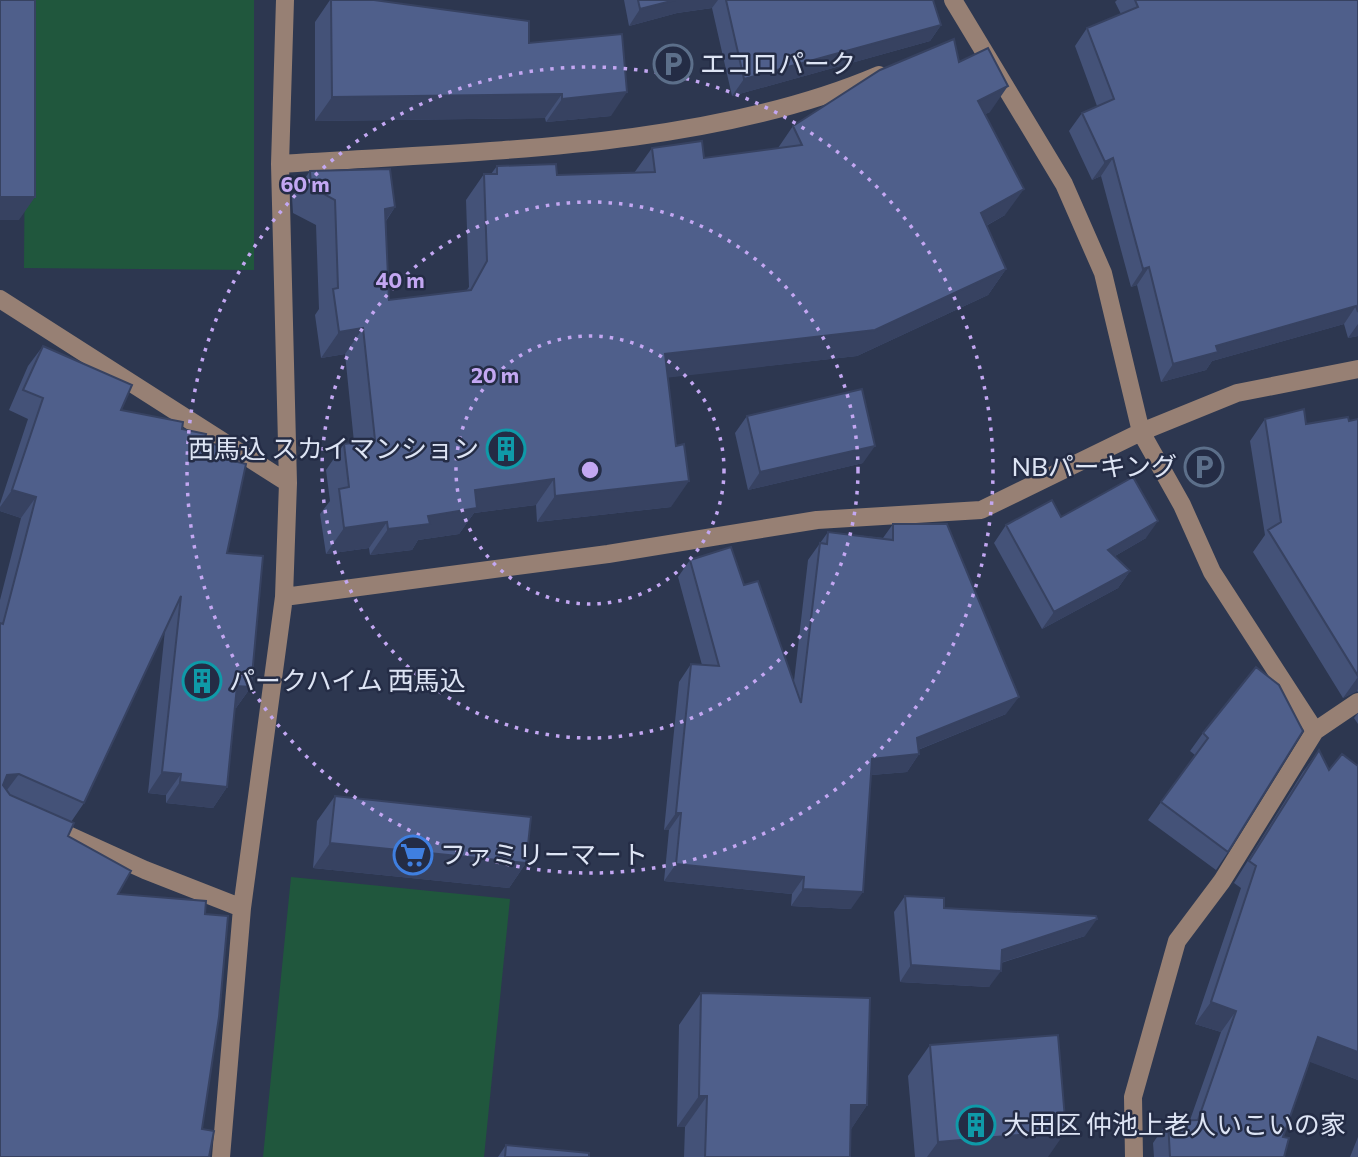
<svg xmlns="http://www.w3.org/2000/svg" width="1358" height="1157" viewBox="0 0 1358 1157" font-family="Commissioner,'Noto Sans JP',sans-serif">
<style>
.pitch{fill:#20573d}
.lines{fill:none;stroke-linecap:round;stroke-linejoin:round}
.minor{stroke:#978074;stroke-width:18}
.wall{fill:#445278}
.shaded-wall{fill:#374261}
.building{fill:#4f5f8b;stroke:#374261;stroke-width:2}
.ring{fill:none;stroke:#c3a7f2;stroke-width:3.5;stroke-dasharray:3.5 7}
.labels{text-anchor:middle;stroke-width:5;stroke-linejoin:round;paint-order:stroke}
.poi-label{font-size:26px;fill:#dde4f4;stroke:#242c45;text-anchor:start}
.centre{fill:#c3a7f2;stroke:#242c45;stroke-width:3.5}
.ring-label{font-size:21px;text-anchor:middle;font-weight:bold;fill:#c3a7f2;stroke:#242c45;stroke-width:5;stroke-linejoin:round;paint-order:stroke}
</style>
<rect width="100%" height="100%" fill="#2d3750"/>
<path class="pitch" d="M 26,0 L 254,0 L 254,270 L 24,268 Z
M 291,877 L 510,899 L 484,1157 L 263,1157 Z"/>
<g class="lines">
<path class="minor" d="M 953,0 L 1064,184 L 1103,273 L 1141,432 L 1182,505 L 1212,572 L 1315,731
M 280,164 C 470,151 703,150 879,75
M 0,299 L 288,483
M 284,597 L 608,554 L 817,520 L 981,510 L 1141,432 L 1237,393 L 1358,369
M 48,826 L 145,870 L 242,908
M 221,1157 L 242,908 L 284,597 L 288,483 L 280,164 L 285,0
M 1134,1157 L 1133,1097 L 1177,941 L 1222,881 L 1315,731 L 1358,702"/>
</g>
<path class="wall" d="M 330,0 L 374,0 L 611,116 L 546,122 L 545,118 L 315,121 L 315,22 Z
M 624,0 L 933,0 L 941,25 L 930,41 L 732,96 L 712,8 L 677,13 L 629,26 Z
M 1117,0 L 1358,0 L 1358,336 L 1348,338 L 1344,324 L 1212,361 L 1206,370 L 1161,382 L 1137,285 L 1131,287 L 1101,176 L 1092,180 L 1069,131 L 1082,113 L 1097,106 L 1075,46 L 1087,28 L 1121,14 L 1115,2 Z
M 959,62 L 990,112 L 985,114 L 1005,215 L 986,226 L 1006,269 L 988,295 L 857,356 L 668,377 L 671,507 L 537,522 L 536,505 L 474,513 L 459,534 L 418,540 L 412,550 L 370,555 L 369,548 L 326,554 L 320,514 L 330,501 L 326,470 L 344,444 L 354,442 L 345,354 L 321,358 L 315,315 L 319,309 L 316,225 L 293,213 L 292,197 L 310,171 L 395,207 L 386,221 L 389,300 L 466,291 L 469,287 L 466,200 L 484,174 L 491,174 L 497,166 L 557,175 L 634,173 L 652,148 L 704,158 L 778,148 L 793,126 Z
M 43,346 L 121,410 L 182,429 L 204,442 L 225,459 L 227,553 L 251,687 L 236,708 L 235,708 L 227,787 L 213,808 L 166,803 L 166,795 L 148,793 L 165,630 L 84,803 L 71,822 L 68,836 L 118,894 L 205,914 L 202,1129 L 0,1157 L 0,600 L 21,518 L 0,511 L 0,504 L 28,419 L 9,410 L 28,366 Z
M 747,416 L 863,463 L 748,490 L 735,433 Z
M 1265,419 L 1306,424 L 1349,421 L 1358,419 L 1358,692 L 1357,691 L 1343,698 L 1253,552 L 1265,535 L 1250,441 Z
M 1061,517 L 1146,538 L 1115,556 L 1130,571 L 1118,588 L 1042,629 L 994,543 L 1006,525 Z
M 893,524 L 1006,714 L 918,750 L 919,754 L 907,772 L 871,775 L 851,909 L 791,906 L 792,894 L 664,881 L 669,830 L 664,830 L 679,682 L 691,664 L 702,665 L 678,577 L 690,560 L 744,585 L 794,681 L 808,560 L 828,532 L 883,538 Z
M 1279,685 L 1228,852 L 1216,870 L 1148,820 L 1195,755 L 1190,751 L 1203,733 Z
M 1358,713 L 1358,724 L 1354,718 Z
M 1319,750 L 1329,770 L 1358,766 L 1358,1080 L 1309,1061 L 1283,1137 L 1284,1157 L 1154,1157 L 1153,1143 L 1168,1121 L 1190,1120 L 1221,1032 L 1195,1024 L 1241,888 L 1234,883 L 1303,772 Z
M 335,796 L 526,863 L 509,888 L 313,868 L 317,821 Z
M 905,896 L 944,908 L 1085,936 L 1001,963 L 989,987 L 900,982 L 894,912 Z
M 701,993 L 867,1105 L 851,1129 L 850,1157 L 684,1157 L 685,1127 L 677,1127 L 679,1025 Z
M 930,1045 L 1048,1157 L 915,1157 L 908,1076 Z
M 1358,1137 L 1358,1157 L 1350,1157 Z
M 506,1145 L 589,1157 L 498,1157 Z"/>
<path class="shaded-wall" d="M 675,0 L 718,0 L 712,8 L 677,13 L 629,26 L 640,9 Z
M 941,25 L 930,41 L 732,96 L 744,79 Z
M 1008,86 L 990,112 L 960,127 L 978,101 Z
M 627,92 L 611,116 L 546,122 L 562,99 Z
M 562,94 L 545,118 L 315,121 L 332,97 Z
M 1113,158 L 1101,176 L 1092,180 L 1105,162 Z
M 1024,189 L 1005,215 L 962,239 L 981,213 Z
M 0,197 L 35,197 L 19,220 L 0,220 Z
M 395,207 L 377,233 L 385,209 Z
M 1149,267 L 1137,285 L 1131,287 L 1143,269 Z
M 1006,269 L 988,295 L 857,356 L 647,380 L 665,354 Z
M 1356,306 L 1344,324 L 1212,361 L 1206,370 L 1161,382 L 1173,364 L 1216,346 Z
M 1358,324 L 1358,336 L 1348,338 Z
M 363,328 L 345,354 L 321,358 L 339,332 Z
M 875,446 L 863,463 L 748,490 L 760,472 Z
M 554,479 L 536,505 L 474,513 L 459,534 L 418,540 L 412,550 L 370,555 L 388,529 L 428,516 L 475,490 Z
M 689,481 L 671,507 L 537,522 L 555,496 Z
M 12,490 L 36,497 L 21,518 L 0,511 L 0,507 Z
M 1158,521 L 1146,538 L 1096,567 L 1108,550 Z
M 387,522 L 369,548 L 326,554 L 344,528 Z
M 1130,571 L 1118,588 L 1042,629 L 1054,612 Z
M 1358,677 L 1358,689 L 1357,691 L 1343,698 Z
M 237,686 L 251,687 L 236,708 L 222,707 Z
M 1019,697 L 1006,714 L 905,755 L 917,738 Z
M 919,754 L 907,772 L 860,776 L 872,759 Z
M 162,772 L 181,774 L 166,795 L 148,793 Z
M 19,774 L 4,794 L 0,786 L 7,775 Z
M 180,782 L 227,787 L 213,808 L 166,803 Z
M 676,813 L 681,813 L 669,830 L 664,830 Z
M 330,843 L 526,863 L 509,888 L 313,868 Z
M 676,864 L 804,877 L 792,894 L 664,881 Z
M 803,889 L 863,892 L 851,909 L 791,906 Z
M 1097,919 L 1085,936 L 990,966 L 1002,950 Z
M 911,965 L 1001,971 L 989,987 L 900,982 Z
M 1211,1002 L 1236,1011 L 1221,1032 L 1195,1024 Z
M 1318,1037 L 1358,1052 L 1358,1080 L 1302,1059 Z
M 699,1096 L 707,1096 L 685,1127 L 677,1127 Z
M 851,1105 L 867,1105 L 846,1137 Z
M 1066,1131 L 1048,1157 L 927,1157 L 938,1142 Z"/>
<path class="building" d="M 0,0 L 35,0 L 35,197 L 0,197 Z
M 331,0 L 374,0 L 529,21 L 529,43 L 622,34 L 627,92 L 562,99 L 562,94 L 332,97 Z
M 638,0 L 675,0 L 640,9 Z
M 726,0 L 933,0 L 941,25 L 744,79 Z
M 1135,0 L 1358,0 L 1358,312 L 1356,306 L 1216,346 L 1218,352 L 1173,364 L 1149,267 L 1143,269 L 1113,158 L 1105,162 L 1082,113 L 1114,99 L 1087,28 L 1138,7 Z
M 954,39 L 959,62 L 988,48 L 1008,86 L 978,101 L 1024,189 L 981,213 L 1006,269 L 875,330 L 665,354 L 676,446 L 684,444 L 689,481 L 555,496 L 554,479 L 475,490 L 477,508 L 428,516 L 430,524 L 388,529 L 387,522 L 344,528 L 339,489 L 349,487 L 344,444 L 375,440 L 363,328 L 339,332 L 333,289 L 338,288 L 335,200 L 311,187 L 310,171 L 390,169 L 395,207 L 385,209 L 389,300 L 471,290 L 487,261 L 484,174 L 497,174 L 497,166 L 556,164 L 557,175 L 655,172 L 652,148 L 702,141 L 704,158 L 802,145 L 793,126 L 880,70 Z
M 43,346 L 132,385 L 121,410 L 183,422 L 182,429 L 206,434 L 204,442 L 227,447 L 225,459 L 246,464 L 227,553 L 263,556 L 251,687 L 237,686 L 227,787 L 180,782 L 181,774 L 162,772 L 181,596 L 84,803 L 19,774 L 7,775 L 3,785 L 10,795 L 74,823 L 68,836 L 131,871 L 118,894 L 206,901 L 205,914 L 228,916 L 219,1017 L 202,1129 L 214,1131 L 209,1157 L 0,1157 L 0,623 L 3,624 L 36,497 L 12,490 L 43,398 L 23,390 Z
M 862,389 L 875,446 L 760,472 L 747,416 Z
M 1304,409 L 1306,424 L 1348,417 L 1349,421 L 1358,419 L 1358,676 L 1268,530 L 1281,522 L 1265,419 Z
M 1133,477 L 1158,521 L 1108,550 L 1130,571 L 1054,612 L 1006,525 L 1052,500 L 1061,517 Z
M 893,524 L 947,524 L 1019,697 L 917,738 L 919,754 L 872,759 L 863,892 L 803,889 L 804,877 L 676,864 L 681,813 L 676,813 L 691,664 L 719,666 L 690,560 L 731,547 L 744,585 L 758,581 L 801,703 L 820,543 L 827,544 L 828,532 L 893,540 Z
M 1256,667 L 1279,685 L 1303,731 L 1228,852 L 1161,802 L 1208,738 L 1203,733 Z
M 1319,750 L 1329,770 L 1342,754 L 1358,766 L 1358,1052 L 1318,1037 L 1283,1137 L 1289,1138 L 1284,1157 L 1170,1157 L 1168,1121 L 1198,1120 L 1236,1011 L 1211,1002 L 1256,866 L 1249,861 Z
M 335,796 L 531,817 L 526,863 L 330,843 Z
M 905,896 L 944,898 L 944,908 L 1096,916 L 1097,919 L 1002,950 L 1001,971 L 911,965 Z
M 701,993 L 870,998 L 867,1105 L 851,1105 L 850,1157 L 705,1157 L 707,1096 L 699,1096 Z
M 1058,1035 L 1066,1131 L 938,1142 L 930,1045 Z
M 506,1145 L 589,1153 L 589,1157 L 505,1157 Z"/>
<g class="ring">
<circle cx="590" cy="470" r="134"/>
<circle cx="590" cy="470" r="268"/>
<circle cx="590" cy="470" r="403"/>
</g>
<defs>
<symbol id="parking-ring" viewBox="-11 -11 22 22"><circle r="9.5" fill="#242c45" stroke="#5c6f8a" stroke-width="1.5"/><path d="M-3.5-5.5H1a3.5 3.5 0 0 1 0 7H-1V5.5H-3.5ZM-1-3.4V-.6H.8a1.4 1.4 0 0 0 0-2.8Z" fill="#5c6f8a"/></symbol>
<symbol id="building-ring" viewBox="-11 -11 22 22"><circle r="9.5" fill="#242c45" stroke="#0f9aa8" stroke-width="1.5"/><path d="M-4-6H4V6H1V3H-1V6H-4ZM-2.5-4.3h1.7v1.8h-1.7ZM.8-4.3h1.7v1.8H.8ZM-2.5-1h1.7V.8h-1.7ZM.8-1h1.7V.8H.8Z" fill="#0f9aa8"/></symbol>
<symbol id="supermarket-ring" viewBox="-11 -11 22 22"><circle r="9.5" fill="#242c45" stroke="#3f7fe0" stroke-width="1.5"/><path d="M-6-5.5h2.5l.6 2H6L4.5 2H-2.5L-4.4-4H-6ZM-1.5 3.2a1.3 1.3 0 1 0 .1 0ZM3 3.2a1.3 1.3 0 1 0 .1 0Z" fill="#3f7fe0"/></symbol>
</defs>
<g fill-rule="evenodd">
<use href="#parking-ring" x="651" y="42" width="44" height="44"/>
<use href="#building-ring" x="484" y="427" width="44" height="44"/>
<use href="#parking-ring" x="1182" y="445" width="44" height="44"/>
<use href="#building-ring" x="180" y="659" width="44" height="44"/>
<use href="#supermarket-ring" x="391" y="833" width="44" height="44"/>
<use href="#building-ring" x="954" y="1103" width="44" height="44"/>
</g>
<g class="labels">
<g class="poi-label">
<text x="700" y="73">エコロパーク</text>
<text x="479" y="458" text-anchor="end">西馬込 スカイマンション</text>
<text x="1177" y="476" text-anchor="end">NBパーキング</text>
<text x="229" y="690">パークハイム 西馬込</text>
<text x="440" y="864">ファミリーマート</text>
<text x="1003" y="1134">大田区 仲池上老人いこいの家</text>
</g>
</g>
<circle cx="590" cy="470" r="10" class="centre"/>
<g class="ring-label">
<text x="305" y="192">60 m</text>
<text x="400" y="288">40 m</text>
<text x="495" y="383">20 m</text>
</g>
</svg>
